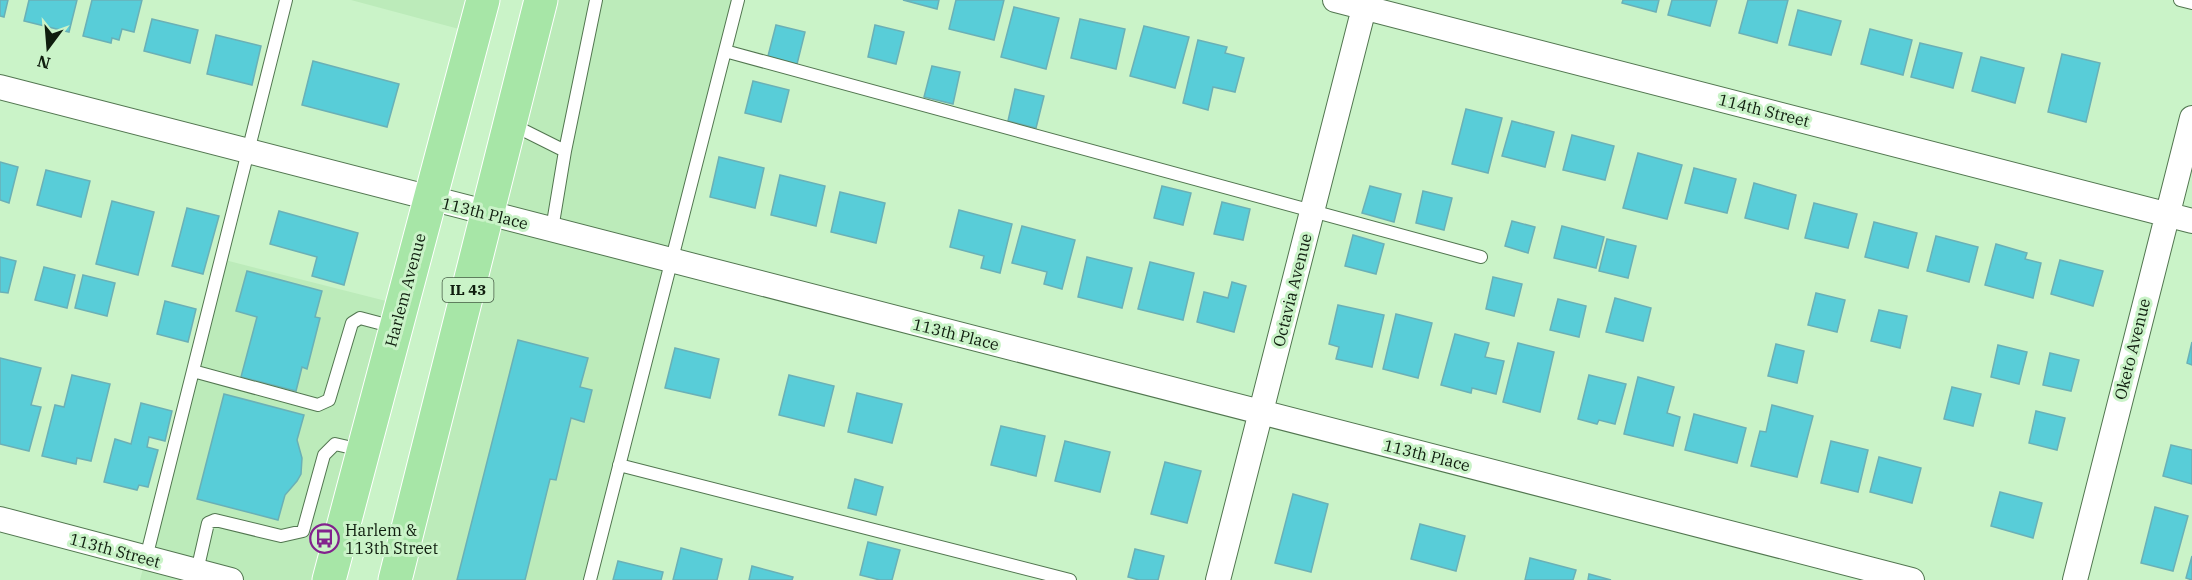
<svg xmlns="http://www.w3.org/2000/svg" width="2192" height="580" viewBox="0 0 2192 580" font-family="'IBM Plex Serif',serif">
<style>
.built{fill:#bcebba}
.building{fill:#58cdd8;stroke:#6ab0b6;stroke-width:1.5}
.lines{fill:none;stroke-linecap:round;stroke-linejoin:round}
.service-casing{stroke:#527650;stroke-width:14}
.minor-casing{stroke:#527650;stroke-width:26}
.primary-casing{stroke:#fff;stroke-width:35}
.service{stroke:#fff;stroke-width:12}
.minor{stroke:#fff;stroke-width:24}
.primary{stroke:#a7e6a7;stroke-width:33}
.labels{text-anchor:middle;stroke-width:6;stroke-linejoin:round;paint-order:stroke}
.shield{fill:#caf3c8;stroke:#475d46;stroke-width:1.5}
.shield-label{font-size:15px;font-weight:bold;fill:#0f1d0e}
.street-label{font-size:16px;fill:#0f1d0e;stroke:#caf3c8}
.poi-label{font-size:16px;fill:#0f1d0e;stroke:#caf3c8;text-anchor:start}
</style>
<rect width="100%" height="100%" fill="#caf3c8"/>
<path class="built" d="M 351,0 L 466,0 L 459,29 Z
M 554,0 L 738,0 L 590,580 L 407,580 Z
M 221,259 L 394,303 L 320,580 L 140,580 Z"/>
<path class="building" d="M 0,0 L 8,0 L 4,17 L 0,16 Z
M 29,0 L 77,0 L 69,32 L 24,21 Z
M 92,0 L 142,0 L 134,32 L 122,29 L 119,40 L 112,38 L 111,43 L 83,36 Z
M 903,0 L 939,0 L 937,9 Z
M 956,0 L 1004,0 L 994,40 L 949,29 Z
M 1623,0 L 1659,0 L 1656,12 L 1622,3 Z
M 1672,0 L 1717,0 L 1710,26 L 1668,15 Z
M 1748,0 L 1788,0 L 1777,43 L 1739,33 Z
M 1014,7 L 1059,18 L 1046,69 L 1001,57 Z
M 1798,10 L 1841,21 L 1831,55 L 1789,45 Z
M 152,19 L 198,30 L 190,63 L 144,51 Z
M 1080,19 L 1125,29 L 1116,69 L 1071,58 Z
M 776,25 L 805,32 L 797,64 L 768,56 Z
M 875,25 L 904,32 L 896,64 L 868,57 Z
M 1144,26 L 1189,37 L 1175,88 L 1130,76 Z
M 1870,29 L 1912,40 L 1903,75 L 1861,64 Z
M 216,35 L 261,46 L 252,85 L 207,74 Z
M 1198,40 L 1227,47 L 1225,53 L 1244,58 L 1235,92 L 1213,87 L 1208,110 L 1183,103 Z
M 1920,43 L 1962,53 L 1953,88 L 1911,77 Z
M 2062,54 L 2100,63 L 2086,122 L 2048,112 Z
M 1981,57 L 2024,68 L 2015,103 L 1972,91 Z
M 313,61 L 399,84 L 387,127 L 302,105 Z
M 932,66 L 960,72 L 953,104 L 924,97 Z
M 753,81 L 789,90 L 781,122 L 745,113 Z
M 1015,89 L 1044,96 L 1036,128 L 1008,121 Z
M 1466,109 L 1502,118 L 1488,173 L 1452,164 Z
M 1512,121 L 1554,132 L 1545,167 L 1502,156 Z
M 1572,135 L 1614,146 L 1605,180 L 1563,170 Z
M 1638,153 L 1682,165 L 1667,219 L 1623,208 Z
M 719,157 L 764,168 L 755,208 L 710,197 Z
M 0,162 L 18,167 L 9,203 L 0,200 Z
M 1694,168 L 1736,179 L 1727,213 L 1685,203 Z
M 46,170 L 90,181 L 81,217 L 37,205 Z
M 780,175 L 825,186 L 816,226 L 771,215 Z
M 1754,183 L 1796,195 L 1788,229 L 1745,218 Z
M 1162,186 L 1191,193 L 1183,225 L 1154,218 Z
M 1370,186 L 1401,194 L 1394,222 L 1362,213 Z
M 1423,191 L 1452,198 L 1444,230 L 1416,223 Z
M 840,192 L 885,203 L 876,243 L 831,232 Z
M 112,201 L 154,212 L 138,275 L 96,264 Z
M 1222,202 L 1250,209 L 1243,240 L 1214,234 Z
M 1814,203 L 1857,214 L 1848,248 L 1805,238 Z
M 187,208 L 219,216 L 203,274 L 172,266 Z
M 959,210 L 1012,224 L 1000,273 L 981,268 L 984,256 L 950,247 Z
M 279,211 L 358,233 L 344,285 L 312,276 L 317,257 L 270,244 Z
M 1512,221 L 1535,227 L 1528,253 L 1505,246 Z
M 1874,222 L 1917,233 L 1908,268 L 1865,257 Z
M 1022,226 L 1075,240 L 1062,289 L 1044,284 L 1047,272 L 1012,263 Z
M 1562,226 L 1604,237 L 1596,268 L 1554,258 Z
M 1353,235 L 1384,244 L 1376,274 L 1345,266 Z
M 1936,236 L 1978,247 L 1969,282 L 1927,271 Z
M 1607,239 L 1636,246 L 1628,278 L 1599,271 Z
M 1996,244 L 2027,253 L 2025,259 L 2041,263 L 2033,298 L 1985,285 Z
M 0,257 L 16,261 L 8,293 L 0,292 Z
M 1087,257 L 1132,268 L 1122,308 L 1078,297 Z
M 2060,260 L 2103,271 L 2093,306 L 2051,294 Z
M 1150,262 L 1194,273 L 1183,320 L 1138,309 Z
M 44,267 L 75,275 L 67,308 L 35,300 Z
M 247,271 L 322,291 L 315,317 L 320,318 L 307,369 L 302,367 L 296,391 L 241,377 L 257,317 L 236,311 Z
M 83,275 L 115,283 L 107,316 L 75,308 Z
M 1493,277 L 1522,284 L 1514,316 L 1486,309 Z
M 1232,282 L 1246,286 L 1234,332 L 1197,322 L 1204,292 L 1228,298 Z
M 1816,293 L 1845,300 L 1837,332 L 1808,325 Z
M 1615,298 L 1651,308 L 1643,341 L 1606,332 Z
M 1558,299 L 1586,306 L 1579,337 L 1550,330 Z
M 165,301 L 196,309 L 188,342 L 157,334 Z
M 1338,305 L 1384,315 L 1372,367 L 1336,359 L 1339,347 L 1329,344 Z
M 1879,310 L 1907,316 L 1900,348 L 1871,341 Z
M 1396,314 L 1432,323 L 1418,378 L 1383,369 Z
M 1455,334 L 1489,343 L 1485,357 L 1504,361 L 1496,394 L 1472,388 L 1471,393 L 1441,385 Z
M 518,340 L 588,358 L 580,387 L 592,390 L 584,422 L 571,418 L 556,480 L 550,479 L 525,580 L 457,580 Z
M 2192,342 L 2192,365 L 2187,363 Z
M 1518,343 L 1554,352 L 1540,412 L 1503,402 Z
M 1776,344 L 1804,351 L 1797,383 L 1768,376 Z
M 1998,345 L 2027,352 L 2019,384 L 1991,377 Z
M 675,348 L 719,359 L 710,398 L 665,388 Z
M 2050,353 L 2079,360 L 2071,391 L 2043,385 Z
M 0,358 L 41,368 L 31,405 L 41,407 L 29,451 L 0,444 Z
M 72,375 L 110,384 L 91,461 L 77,458 L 76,464 L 42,456 L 55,405 L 64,407 Z
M 789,375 L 834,386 L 824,426 L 779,415 Z
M 1589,375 L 1626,384 L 1615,424 L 1599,420 L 1597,424 L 1578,419 Z
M 1638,377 L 1674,387 L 1667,413 L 1680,417 L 1673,446 L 1624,434 Z
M 1952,387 L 1981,394 L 1973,426 L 1944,419 Z
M 857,393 L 902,404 L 892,443 L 848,432 Z
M 224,394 L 304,415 L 297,440 L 302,458 L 301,474 L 297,481 L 285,495 L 278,520 L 197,499 Z
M 141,403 L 172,411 L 165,441 L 149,437 L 147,447 L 158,450 L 148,487 L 139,485 L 137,490 L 104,482 L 115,439 L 131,444 Z
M 1772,405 L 1813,416 L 1797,477 L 1751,466 L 1760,431 L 1766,432 Z
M 2036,411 L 2065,418 L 2057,450 L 2029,443 Z
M 1694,414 L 1746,428 L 1737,463 L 1685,450 Z
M 1001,426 L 1045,436 L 1036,476 L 991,465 Z
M 1065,441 L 1110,452 L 1100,492 L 1055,481 Z
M 1831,441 L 1868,450 L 1858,492 L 1821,483 Z
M 2171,445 L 2192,450 L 2192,484 L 2163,476 Z
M 1879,457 L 1921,468 L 1912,503 L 1870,492 Z
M 1165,462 L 1201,471 L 1187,523 L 1151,514 Z
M 855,479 L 883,487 L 876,515 L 848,508 Z
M 2000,492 L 2042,503 L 2033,538 L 1991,526 Z
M 1293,494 L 1328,504 L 1311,572 L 1275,563 Z
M 2155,507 L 2188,516 L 2173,571 L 2141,563 Z
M 1420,524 L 1465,536 L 1456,571 L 1411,559 Z
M 868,542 L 900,550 L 892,580 L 880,580 L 860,575 Z
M 681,548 L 722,559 L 717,580 L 673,580 Z
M 1135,549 L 1164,556 L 1158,580 L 1139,580 L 1128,577 Z
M 2192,556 L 2192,580 L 2186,578 Z
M 1530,558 L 1576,570 L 1573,580 L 1525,580 Z
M 618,561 L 663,572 L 661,580 L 613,580 Z
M 752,566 L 793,577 L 792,580 L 749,580 Z
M 1589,574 L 1611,580 L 1588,580 Z"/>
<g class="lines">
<defs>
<path id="service" d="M 2180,0 L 2192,3
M 725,51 L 1481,257
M 511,124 L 565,151 L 552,229
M 565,151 L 596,0
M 193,371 L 318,405 L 329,400 L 352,323 L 360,318 L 394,327
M 619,465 L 1070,580
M 146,558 L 286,0
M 197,571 L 208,523 L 215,520 L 281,536 L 303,531 L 324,455 L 335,444 L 361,450
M 590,580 L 738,0"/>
<path id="minor" d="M 1335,0 L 2192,221
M 0,87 L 1912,580
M 0,519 L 231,580
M 1218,580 L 1366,0
M 2075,580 L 2192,118"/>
<path id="primary" d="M 329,580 L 483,0
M 395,580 L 541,0"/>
</defs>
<use href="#service" class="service-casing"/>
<use href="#minor" class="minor-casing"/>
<use href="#primary" class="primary-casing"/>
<use href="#service" class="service"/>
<use href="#minor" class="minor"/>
<use href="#primary" class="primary"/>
</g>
<defs>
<symbol id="bus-ring" viewBox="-11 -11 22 22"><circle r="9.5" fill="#caf3c8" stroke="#82228d" stroke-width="1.5"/><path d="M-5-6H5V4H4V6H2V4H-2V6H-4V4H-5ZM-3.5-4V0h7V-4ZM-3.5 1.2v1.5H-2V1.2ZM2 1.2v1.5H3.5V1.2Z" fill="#82228d"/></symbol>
</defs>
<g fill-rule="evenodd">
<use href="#bus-ring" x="308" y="522" width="33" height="33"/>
</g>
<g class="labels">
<rect class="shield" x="442.5" y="278" width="51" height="24" rx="4.5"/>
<g class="shield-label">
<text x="468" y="295">IL 43</text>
</g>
<g class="street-label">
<text transform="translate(1764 110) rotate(14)" y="6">114th Street</text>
<text transform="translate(485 213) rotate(14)" y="6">113th Place</text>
<text transform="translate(405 290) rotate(-75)" y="6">Harlem Avenue</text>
<text transform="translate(1292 290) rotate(-76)" y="6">Octavia Avenue</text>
<text transform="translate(956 334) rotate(14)" y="6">113th Place</text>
<text transform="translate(2132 349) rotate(-76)" y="6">Oketo Avenue</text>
<text transform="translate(1427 455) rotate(14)" y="6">113th Place</text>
<text transform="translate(115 550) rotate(15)" y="6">113th Street</text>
</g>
<g class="poi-label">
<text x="345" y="536">Harlem &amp;<tspan x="345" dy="18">113th Street</tspan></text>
</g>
</g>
<g transform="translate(48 48) rotate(196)" stroke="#caf3c8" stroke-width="4.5" paint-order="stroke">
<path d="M0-4.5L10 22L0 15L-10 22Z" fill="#0f1d0e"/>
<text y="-9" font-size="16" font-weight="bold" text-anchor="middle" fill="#0f1d0e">N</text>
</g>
</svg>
